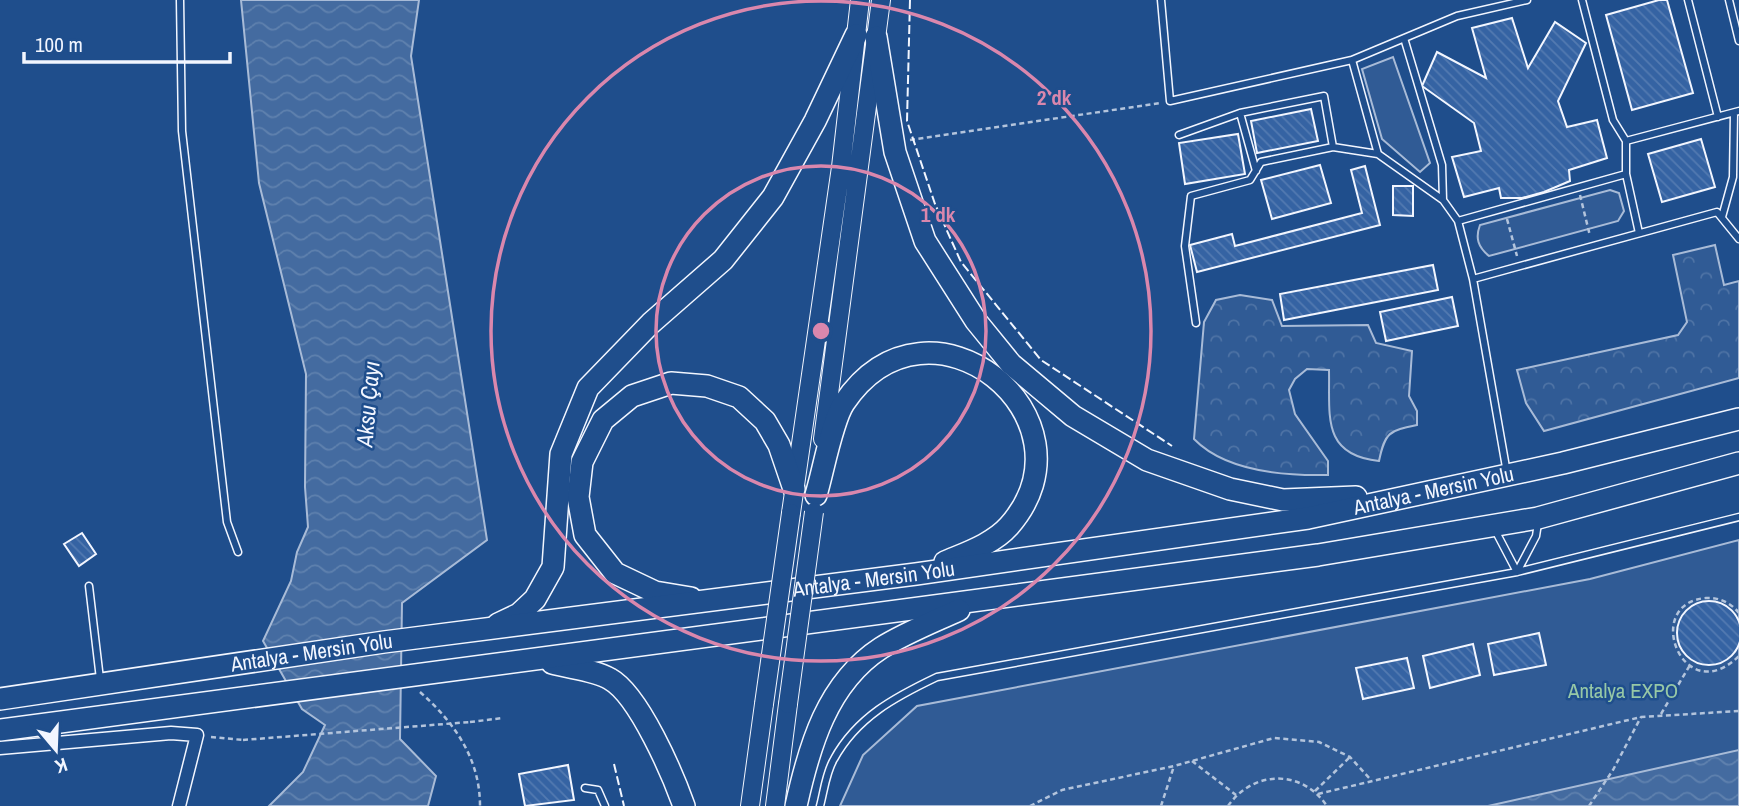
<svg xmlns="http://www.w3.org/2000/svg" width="1739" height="806" viewBox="0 0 1739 806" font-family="'Archivo Narrow',sans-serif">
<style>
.green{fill:#305b95;stroke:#a8bbd7;stroke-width:2}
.forest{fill:url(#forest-crowns);stroke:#a8bbd7;stroke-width:2}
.water{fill:url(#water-waves);stroke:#a8bbd7;stroke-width:2}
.building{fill:url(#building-back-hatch);stroke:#f2f6ff;stroke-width:2}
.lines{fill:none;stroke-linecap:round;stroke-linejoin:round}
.service-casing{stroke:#f2f6ff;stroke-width:9}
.minor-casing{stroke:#f2f6ff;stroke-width:15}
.secondary-casing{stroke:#f2f6ff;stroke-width:20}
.trunk-casing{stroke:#f2f6ff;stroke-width:24}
.path{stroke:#b3c4dc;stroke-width:2.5;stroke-dasharray:5 3.5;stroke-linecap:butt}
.service{stroke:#1f4e8c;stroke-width:6}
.minor{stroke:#1f4e8c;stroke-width:12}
.secondary{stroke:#1f4e8c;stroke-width:18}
.trunk{stroke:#1f4e8c;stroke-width:21}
.secondary-bridge-casing{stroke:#f2f6ff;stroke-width:20;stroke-linecap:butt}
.path-bridge{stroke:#b3c4dc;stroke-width:2.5;stroke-dasharray:5 3.5;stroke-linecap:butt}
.secondary-bridge{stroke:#1f4e8c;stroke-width:18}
.fence{stroke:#f2f6ff;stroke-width:2;stroke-dasharray:9 3.5;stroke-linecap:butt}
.ring{fill:none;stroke:#da87ad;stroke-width:3.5}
.labels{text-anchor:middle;stroke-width:5;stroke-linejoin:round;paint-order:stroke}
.street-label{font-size:21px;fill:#f2f6ff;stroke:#1f4e8c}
.park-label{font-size:21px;fill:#97c8a6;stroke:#1f4e8c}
.water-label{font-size:23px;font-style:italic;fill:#f2f6ff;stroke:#1f4e8c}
.centre{fill:#da87ad;stroke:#1f4e8c;stroke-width:3.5}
.ring-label{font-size:21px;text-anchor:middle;font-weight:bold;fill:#da87ad;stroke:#1f4e8c;stroke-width:5;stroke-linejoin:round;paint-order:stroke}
</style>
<defs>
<pattern id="forest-crowns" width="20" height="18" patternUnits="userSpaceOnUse" patternTransform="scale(1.75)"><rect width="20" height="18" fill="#305b95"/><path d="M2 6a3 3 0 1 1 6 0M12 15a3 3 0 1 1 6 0" fill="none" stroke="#4e73a5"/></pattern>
<pattern id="water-waves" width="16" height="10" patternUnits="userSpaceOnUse" patternTransform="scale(1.75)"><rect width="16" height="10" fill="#446ba0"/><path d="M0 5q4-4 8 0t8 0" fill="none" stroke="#5f81ae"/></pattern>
<pattern id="building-back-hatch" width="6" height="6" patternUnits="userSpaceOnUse" patternTransform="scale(1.75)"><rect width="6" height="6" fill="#3563a3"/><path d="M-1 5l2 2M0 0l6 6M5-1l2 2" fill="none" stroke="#537ab1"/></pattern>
</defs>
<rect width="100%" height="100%" fill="#1f4e8c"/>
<path class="green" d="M 1393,57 L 1430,163 L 1420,172 L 1382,139 L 1362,69 Z
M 1610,190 L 1619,193 L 1624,211 L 1618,221 L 1489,256 C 1478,247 1475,238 1480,225 Z
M 1739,540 L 1739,806 L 840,806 L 863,755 L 917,706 L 1590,579 Z"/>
<path class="forest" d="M 1715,245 L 1724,285 L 1739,281 L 1739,378 L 1544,431 L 1526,403 L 1517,370 L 1678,335 L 1687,322 L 1673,255 Z
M 1240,295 L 1272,300 L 1282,326 L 1368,325 L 1376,343 L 1412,351 L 1409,396 L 1417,411 L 1417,425 C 1389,431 1385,432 1379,461 C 1321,455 1330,415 1329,370 L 1307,369 L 1295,379 L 1289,390 L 1295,414 L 1328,461 L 1328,475 C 1284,476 1226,472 1194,439 L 1204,322 L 1216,300 Z"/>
<path class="water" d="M 241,0 L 419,0 L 411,56 L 487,540 L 402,603 L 400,739 L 436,776 L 428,806 L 269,806 L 303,772 L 325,725 L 302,709 L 263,641 L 291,581 L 297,552 L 308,527 L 305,487 L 306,374 L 259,183 Z
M 1739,750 L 1739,806 L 1488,806 Z"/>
<path class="building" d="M 1659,0 L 1667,0 L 1693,93 L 1632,110 L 1606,15 Z
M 1512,18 L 1528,68 L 1555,22 L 1586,43 L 1558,101 L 1567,127 L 1597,120 L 1607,158 L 1569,170 L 1570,181 L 1544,192 L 1522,198 L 1501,198 L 1499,188 L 1464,197 L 1452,157 L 1481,151 L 1474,123 L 1422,86 L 1437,52 L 1486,78 L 1472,28 Z
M 1311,109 L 1318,141 L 1257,153 L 1251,121 Z
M 1238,134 L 1245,174 L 1185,184 L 1179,143 Z
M 1701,139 L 1715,187 L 1662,202 L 1648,154 Z
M 1320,165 L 1331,203 L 1272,219 L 1261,180 Z
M 1365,166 L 1380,225 L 1197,272 L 1190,245 L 1232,234 L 1235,246 L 1362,213 L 1351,170 Z
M 1393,186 L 1413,186 L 1413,216 L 1393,215 Z
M 1433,265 L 1438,290 L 1284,320 L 1280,294 Z
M 1452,297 L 1458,326 L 1386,341 L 1380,312 Z
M 82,533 L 96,554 L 79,566 L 64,544 Z
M1677 633a32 32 0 1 1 64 0a32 32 0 1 1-64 0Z
M 1539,633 L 1546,665 L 1494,675 L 1488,644 Z
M 1473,644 L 1480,675 L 1430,688 L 1423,656 Z
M 1407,658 L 1414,688 L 1363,699 L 1356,668 Z
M 568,765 L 574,800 L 525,806 L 519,774 Z"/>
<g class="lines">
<defs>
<path id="service" d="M 180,0 L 182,131 L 227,522 L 238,552
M 1161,0 L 1170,101 L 1352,60 L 1457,16 L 1527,0
M 1582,0 L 1613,120 L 1626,141
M 1688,0 L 1718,117
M 1729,0 L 1739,41
M 1404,38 L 1442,165 L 1443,200
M 1352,60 L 1378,154 L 1443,200 L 1458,221 L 1473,279 L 1507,473
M 1179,135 L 1240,113
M 1256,171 L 1240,113 L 1324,96 L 1333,147
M 1626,174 L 1639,233
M 1722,217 L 1733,177 L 1734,113
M 1458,221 L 1626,174 L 1626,141 L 1739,111
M 1473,279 L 1717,212 L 1739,239
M 1196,323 L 1185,246 L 1191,196 L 1250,180 L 1261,162 L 1333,147 L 1378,154
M 1495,530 L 1517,572
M 1517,572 L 1536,536 L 1538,523
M 89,586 L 100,679
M 585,788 L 598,790 L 605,806
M 820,806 C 824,791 826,772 834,759 C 857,717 895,697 937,677 L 1517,572 L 1739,517"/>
<path id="minor" d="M 0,748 L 171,733 L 197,735 L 179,806"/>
<path id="secondary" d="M 823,439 L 881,0
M 791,513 L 841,167 L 860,0
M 750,806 L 764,704
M 775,806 L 788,704"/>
<g id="trunk">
<path d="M 876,37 L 895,152 L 925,241 L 976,321 L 1011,364 L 1073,416 L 1147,460 L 1230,489 L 1283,500 L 1356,497"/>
<path d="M 816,495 C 823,472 832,421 844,403 C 930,276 1103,419 1009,526 C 993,544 966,553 945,562"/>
<path d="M 691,598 L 655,592 L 615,573 L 585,535 L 578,497 L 582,462 L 603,420 L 632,396 L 671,383 L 707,386 L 739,397 L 765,421 L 779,445 L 794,489"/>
<path d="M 498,624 L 519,614 L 535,599 L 553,567 L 561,454 L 588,388 L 651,323 L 723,260 L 773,197 L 815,121 L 856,35"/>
<path d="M 552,663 C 569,668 595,670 610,679 C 639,695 673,775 684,806"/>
<path id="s1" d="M 0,699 L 384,642 L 916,574 L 1308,518 L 1563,463 L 1739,419"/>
<path d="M 0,730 L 1318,555 L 1538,518 L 1739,463"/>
<path d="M 796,806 C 809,747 827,683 881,648 C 905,633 933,622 959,610"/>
</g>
</defs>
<use href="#service" class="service-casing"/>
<use href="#minor" class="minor-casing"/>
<use href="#secondary" class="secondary-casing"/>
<use href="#trunk" class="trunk-casing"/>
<path class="path" d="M 910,140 L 1160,103
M 1580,195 L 1590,236
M 1507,219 L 1517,256
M 1739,613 C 1731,603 1719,597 1706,598 C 1641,603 1683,711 1739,656
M 420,692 C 455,723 480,759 480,806
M 1661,714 L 1690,665
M 470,722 L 503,718
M 211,737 L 243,740
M 1192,761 L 1236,795
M 1315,791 L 1350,757
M 1318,794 L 1641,717 L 1739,711
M 1030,806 L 1062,790 L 1174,766 L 1274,738 L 1319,742 L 1350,757 L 1371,780
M 1161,806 L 1174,766
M 1228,806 C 1253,770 1302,769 1327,806
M 1589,806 L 1613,770 L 1641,717"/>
<use href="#service" class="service"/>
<use href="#minor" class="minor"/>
<use href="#secondary" class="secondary"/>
<use href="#trunk" class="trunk"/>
<defs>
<path id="secondary-bridge" d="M 764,704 L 791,513
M 788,704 L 814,512"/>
</defs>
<use href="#secondary-bridge" class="secondary-bridge-casing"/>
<path class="path-bridge" d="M 243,740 L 470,722"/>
<use href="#secondary-bridge" class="secondary-bridge"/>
<path class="fence" d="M 910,0 L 907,121 L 935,204 L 961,262 L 1041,360 L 1172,446
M 614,764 L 624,806"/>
</g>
<g class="ring">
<circle cx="821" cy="331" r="165"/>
<circle cx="821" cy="331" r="330"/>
</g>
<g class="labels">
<g class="street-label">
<text dy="7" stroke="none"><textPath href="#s1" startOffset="1449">Antalya - Mersin Yolu</textPath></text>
<text dy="7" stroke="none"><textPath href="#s1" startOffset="882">Antalya - Mersin Yolu</textPath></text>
<text dy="7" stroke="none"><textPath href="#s1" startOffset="315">Antalya - Mersin Yolu</textPath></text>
</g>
<g class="park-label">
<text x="1623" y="698">Antalya EXPO</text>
</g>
<g class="water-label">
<text transform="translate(368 404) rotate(-85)" y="8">Aksu Çayı</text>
</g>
</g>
<circle cx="821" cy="331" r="10" class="centre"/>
<g class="ring-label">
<text x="1054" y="105">2 dk</text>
<text x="938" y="222">1 dk</text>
</g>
<g transform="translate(56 750) rotate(161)" stroke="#1f4e8c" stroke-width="5" paint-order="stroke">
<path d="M0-5L12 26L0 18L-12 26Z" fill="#f2f6ff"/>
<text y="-10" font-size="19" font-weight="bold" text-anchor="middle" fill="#f2f6ff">K</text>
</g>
<path d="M24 52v10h206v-10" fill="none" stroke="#f2f6ff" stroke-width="3.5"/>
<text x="35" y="52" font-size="21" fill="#f2f6ff" stroke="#1f4e8c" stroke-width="5" paint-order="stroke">100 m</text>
</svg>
